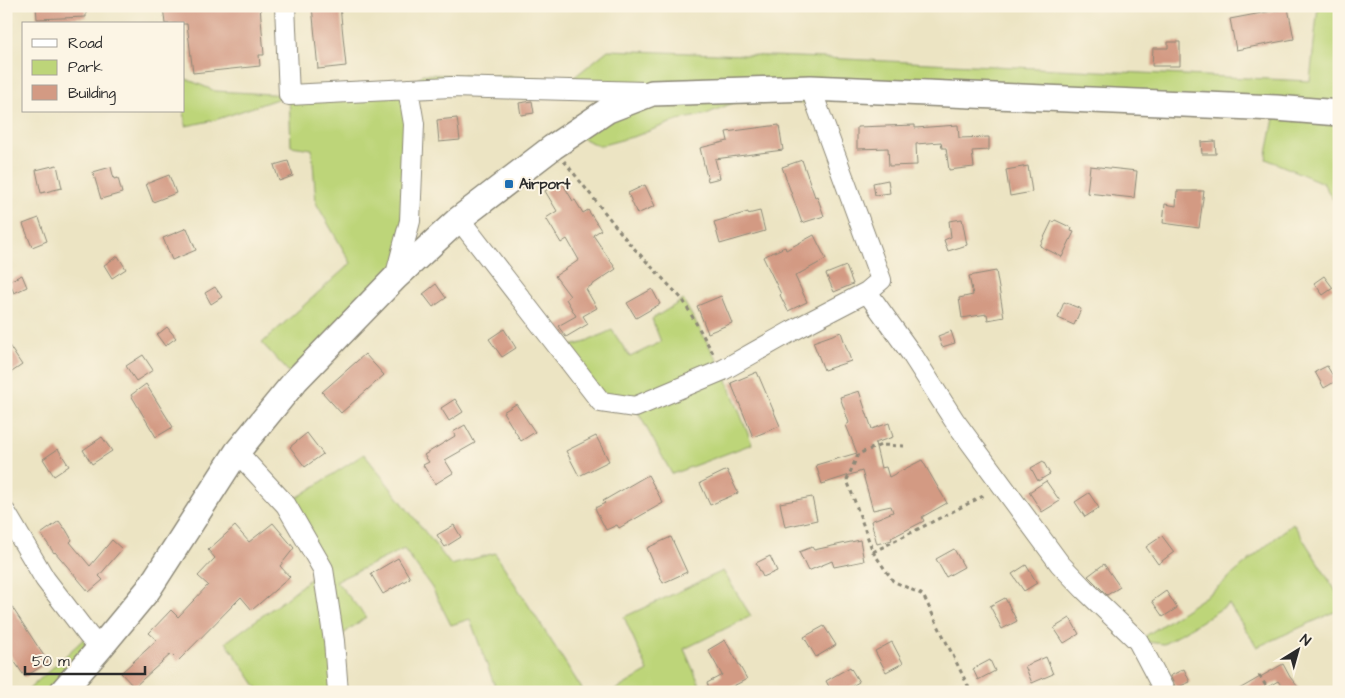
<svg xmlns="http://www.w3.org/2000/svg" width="1345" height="698" viewBox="0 0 1345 698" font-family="'Architects Daughter',sans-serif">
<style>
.green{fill:#bdd579;stroke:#748052}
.building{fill:#d39a83}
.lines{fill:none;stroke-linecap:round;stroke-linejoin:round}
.minor-casing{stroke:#8c8877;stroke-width:22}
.major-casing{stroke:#8c8877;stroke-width:28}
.path{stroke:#8c8877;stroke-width:3;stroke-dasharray:4 4;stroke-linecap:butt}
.minor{stroke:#fff;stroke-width:20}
.major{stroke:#fff;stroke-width:25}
.poi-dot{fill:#1f6fb2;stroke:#fcf5e5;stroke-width:2}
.labels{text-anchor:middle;stroke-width:4;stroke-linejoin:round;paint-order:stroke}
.poi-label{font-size:15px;font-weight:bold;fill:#2b2b2b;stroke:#fcf5e5;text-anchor:start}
</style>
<rect width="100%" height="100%" fill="#fcf5e5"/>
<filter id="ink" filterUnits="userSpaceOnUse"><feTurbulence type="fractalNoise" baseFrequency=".02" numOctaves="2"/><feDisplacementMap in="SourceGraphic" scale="10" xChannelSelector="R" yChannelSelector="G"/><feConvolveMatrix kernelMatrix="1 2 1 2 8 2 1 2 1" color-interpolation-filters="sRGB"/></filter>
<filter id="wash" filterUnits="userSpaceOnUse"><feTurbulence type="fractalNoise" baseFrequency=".0096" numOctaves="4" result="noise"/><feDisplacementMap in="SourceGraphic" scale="20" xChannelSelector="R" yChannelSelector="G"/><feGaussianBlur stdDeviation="1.12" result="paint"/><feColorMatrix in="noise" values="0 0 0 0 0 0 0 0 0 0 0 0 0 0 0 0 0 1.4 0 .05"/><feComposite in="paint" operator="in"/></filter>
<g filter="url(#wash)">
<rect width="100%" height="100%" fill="#ece4c3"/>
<path class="green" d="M 1318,6 L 1339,6 L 1339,209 L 1323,183 L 1266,159 L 1276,108 L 812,88 L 816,103 L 735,102 L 704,115 L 678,120 L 636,136 L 599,146 L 571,133 L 650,93 L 408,89 L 414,124 L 395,278 L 296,380 L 262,343 L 351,263 L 316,203 L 312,149 L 291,146 L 289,95 L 215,120 L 186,126 L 184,111 L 184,78 L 215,91 L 289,95 L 408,89 L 423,74 L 572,79 L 608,50 L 824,58 L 1310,81 Z
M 683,300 L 723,370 L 752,444 L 672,474 L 635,407 L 601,402 L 559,349 L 586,342 L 612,330 L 630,357 L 661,342 L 652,319 Z
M 364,454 L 451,565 L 495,553 L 584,692 L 497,692 L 470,619 L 451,625 L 432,588 L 404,549 L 336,581 L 366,617 L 334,641 L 338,692 L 260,692 L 226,642 L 284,600 L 322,569 L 286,505 Z
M 1293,523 L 1339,596 L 1339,610 L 1257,647 L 1229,604 L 1164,644 L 1138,641 L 1212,592 Z
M 723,571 L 751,616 L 684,649 L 703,692 L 612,692 L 648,671 L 624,617 Z
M 88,635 L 100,648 L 62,692 L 26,692 Z"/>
<g id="blocks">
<path class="building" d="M 36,6 L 86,6 L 86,17 L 37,19 Z
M 163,6 L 260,6 L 264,55 L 259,55 L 260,66 L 193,73 L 187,24 L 165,24 Z
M 312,6 L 340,6 L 346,66 L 318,69 Z
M 1288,8 L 1294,39 L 1236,50 L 1230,19 Z
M 1168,42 L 1180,42 L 1180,66 L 1152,66 L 1153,48 L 1168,48 Z
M 532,101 L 534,113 L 521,115 L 519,103 Z
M 457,118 L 460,140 L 439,142 L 437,120 Z
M 779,125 L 783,150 L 715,159 L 720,178 L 708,181 L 700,148 L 728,141 L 726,132 Z
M 915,125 L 915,128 L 958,125 L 959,138 L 989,137 L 989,150 L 972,151 L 974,167 L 949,170 L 946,148 L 942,148 L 941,142 L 916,144 L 917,165 L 889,166 L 888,148 L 857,149 L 857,127 Z
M 1215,141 L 1216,154 L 1202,154 L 1201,142 Z
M 802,160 L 815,197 L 817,196 L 824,216 L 802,223 L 782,167 Z
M 288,161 L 293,176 L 279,181 L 274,165 Z
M 57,165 L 62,188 L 41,193 L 36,170 Z
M 1028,166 L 1032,192 L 1010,196 L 1006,170 Z
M 1090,166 L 1137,171 L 1134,198 L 1087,193 Z
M 111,167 L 114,179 L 118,178 L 122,193 L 101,199 L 93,172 Z
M 169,175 L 176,193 L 153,202 L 146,184 Z
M 888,180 L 890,193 L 875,195 L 873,183 Z
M 561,181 L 573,201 L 575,200 L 583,213 L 588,210 L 601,230 L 593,235 L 616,269 L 586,289 L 597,308 L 583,316 L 588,324 L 566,337 L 558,326 L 576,316 L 566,299 L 570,296 L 555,276 L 579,260 L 567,239 L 561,243 L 546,218 L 557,211 L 545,191 Z
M 645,185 L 655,206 L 637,214 L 628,193 Z
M 1177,191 L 1204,191 L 1199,228 L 1163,223 L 1165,204 L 1176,206 Z
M 760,211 L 765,231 L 720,244 L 714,222 L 748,212 L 748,214 Z
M 39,218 L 47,241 L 32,247 L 23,224 Z
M 962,219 L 967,245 L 948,251 L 944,240 L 951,237 L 949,221 Z
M 1055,220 L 1072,228 L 1071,231 L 1074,232 L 1062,257 L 1040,246 L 1052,221 L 1054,222 Z
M 187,228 L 196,250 L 172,260 L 163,238 Z
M 814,235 L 826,259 L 795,276 L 807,302 L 788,311 L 780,295 L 781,294 L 763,257 L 785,247 L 786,250 Z
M 118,256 L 126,269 L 112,278 L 104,265 Z
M 846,266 L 853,284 L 834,292 L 826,274 Z
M 996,271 L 1004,317 L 988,320 L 987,314 L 962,318 L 959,298 L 973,295 L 969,276 Z
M 22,275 L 27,287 L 14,293 L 9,281 Z
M 1324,276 L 1333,288 L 1323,295 L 1314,283 Z
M 436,284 L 446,298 L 433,307 L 423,294 Z
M 215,287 L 222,297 L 211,304 L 205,293 Z
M 652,289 L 660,304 L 636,318 L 627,303 Z
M 721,296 L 732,323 L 708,333 L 697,306 Z
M 1064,302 L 1081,309 L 1074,325 L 1058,318 Z
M 167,327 L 176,338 L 165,346 L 157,335 Z
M 504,329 L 516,348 L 502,357 L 489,339 Z
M 951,331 L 955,343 L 942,347 L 938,336 Z
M 841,332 L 851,361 L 824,370 L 813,342 Z
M 6,341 L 22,365 L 6,376 Z
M 365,354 L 384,375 L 341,413 L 322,392 Z
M 143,355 L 153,370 L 136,381 L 126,366 Z
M 1327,366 L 1336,381 L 1324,388 L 1315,372 Z
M 757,372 L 780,426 L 753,437 L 731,383 Z
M 146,384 L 173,427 L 156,437 L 131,395 Z
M 859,391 L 872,429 L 889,423 L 893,437 L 875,443 L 881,468 L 886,467 L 889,477 L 922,460 L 947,503 L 922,517 L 924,521 L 891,538 L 892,540 L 877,544 L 871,521 L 893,512 L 891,506 L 873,510 L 862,471 L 822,484 L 816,465 L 857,453 L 846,425 L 849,423 L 840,397 Z
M 455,399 L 463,412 L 449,421 L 441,408 Z
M 516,404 L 535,432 L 521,441 L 503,412 Z
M 465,425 L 475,443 L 445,460 L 453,473 L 435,484 L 423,465 L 429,462 L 424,455 L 455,436 L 453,432 Z
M 307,433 L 323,454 L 305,467 L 290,447 Z
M 596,436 L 609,461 L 579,476 L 566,451 Z
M 102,437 L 112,451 L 92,464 L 83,450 Z
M 58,449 L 69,466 L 54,476 L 43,459 Z
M 1043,461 L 1050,474 L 1038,481 L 1031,468 Z
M 727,470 L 738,493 L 710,505 L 700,483 Z
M 648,475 L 663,503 L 619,528 L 617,525 L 606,530 L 595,508 L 605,503 L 603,501 Z
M 1046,481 L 1060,501 L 1042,512 L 1029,492 Z
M 1089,493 L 1099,508 L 1085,517 L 1075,502 Z
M 812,497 L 817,520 L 785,527 L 780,503 Z
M 59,521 L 64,528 L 65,528 L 72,540 L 70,542 L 90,566 L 112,540 L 122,549 L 99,576 L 103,580 L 89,592 L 55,552 L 54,553 L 41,534 Z
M 273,523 L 294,548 L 280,566 L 290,577 L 252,610 L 241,597 L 178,661 L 171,654 L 134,687 L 121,673 L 157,640 L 149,633 L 171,610 L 178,617 L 208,585 L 198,576 L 215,558 L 208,550 L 235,526 L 249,542 Z
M 454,525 L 461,537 L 445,547 L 437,535 Z
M 1162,536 L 1174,552 L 1158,564 L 1146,547 Z
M 671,537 L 687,572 L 663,583 L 647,548 Z
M 860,540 L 864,561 L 834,567 L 832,561 L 808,571 L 799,552 L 812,547 L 814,550 Z
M 954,549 L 964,567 L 946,577 L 936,559 Z
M 770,556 L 777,571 L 763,577 L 756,563 Z
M 398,558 L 410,578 L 383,594 L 371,574 Z
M 1104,564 L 1120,587 L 1107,595 L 1088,576 Z
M 1026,565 L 1037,583 L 1024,591 L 1012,574 Z
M 1166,591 L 1177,608 L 1163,617 L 1152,601 Z
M 6,598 L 48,662 L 25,677 L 6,649 Z
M 1005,598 L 1017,621 L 1002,629 L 990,606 Z
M 1070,618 L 1079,634 L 1064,643 L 1054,628 Z
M 824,626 L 836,645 L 816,657 L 804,637 Z
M 725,640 L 747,679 L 722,692 L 711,692 L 707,683 L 722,675 L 708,650 Z
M 892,642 L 903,663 L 886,672 L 875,651 Z
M 1046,657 L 1053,674 L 1032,683 L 1025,666 Z
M 990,660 L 995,671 L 978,680 L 973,669 Z
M 1283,664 L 1290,677 L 1302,692 L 1286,692 L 1278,681 L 1259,692 L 1234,692 Z
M 850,667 L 859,682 L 842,692 L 832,692 L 826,681 Z
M 1184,669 L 1190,682 L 1176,688 L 1170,676 Z"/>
</g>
</g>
<g filter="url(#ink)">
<use href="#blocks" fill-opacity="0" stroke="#8c8877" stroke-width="1"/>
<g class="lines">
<defs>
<path id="minor" d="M 285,6 L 289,95 L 451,87 L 647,92
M 811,88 L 816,103 L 881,280 L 867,292 L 913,356 L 954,420 L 1060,564 L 1084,589 L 1138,641 L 1165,692
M 459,219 L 601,402 L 635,407 L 723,370 L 792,331 L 867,292
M 395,278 L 410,221 L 414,124 L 408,89
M 237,452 L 286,505 L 323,569 L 334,641 L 338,692
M 6,513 L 45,579 L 88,635 L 100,648"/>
<path id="major" d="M 62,692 L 100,648 L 148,590 L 237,452 L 296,380 L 395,278 L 459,219 L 553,147 L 608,110 L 652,93 L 811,88 L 1276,108 L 1339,113"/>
</defs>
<use href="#minor" class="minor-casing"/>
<use href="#major" class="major-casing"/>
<path class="path" d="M 564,161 L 629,243 L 683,300 L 714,355
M 904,446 L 881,445 L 858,454 L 847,480 L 873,552 L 893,581 L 923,595 L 971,692
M 873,552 L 987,494
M 1259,675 L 1270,692"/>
<use href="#minor" class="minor"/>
<use href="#major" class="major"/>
</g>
</g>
<rect class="poi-dot" x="504" y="179" width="10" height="10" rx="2.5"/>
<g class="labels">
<g class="poi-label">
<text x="519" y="189">Airport</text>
</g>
</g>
<rect width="1345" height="698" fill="none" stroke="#fcf5e5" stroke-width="25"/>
<rect x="22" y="22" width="162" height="90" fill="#fcf5e5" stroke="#a8a49b"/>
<rect x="32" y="39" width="25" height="8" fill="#ffffff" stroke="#a8a49b"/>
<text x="68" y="48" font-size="15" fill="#2b2b2b">Road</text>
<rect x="32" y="60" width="25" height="15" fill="#bdd579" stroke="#a8a49b"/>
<text x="68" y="72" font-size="15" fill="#2b2b2b">Park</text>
<rect x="32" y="85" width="25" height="15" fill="#d39a83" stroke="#a8a49b"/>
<text x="68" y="98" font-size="15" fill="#2b2b2b">Building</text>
<g transform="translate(1298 650) rotate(37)" stroke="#fcf5e5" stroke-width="4" paint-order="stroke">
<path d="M0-4L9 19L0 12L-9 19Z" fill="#2b2b2b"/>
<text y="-8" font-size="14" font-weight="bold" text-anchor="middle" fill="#2b2b2b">N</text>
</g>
<path d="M25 666v8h120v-8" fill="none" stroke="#2b2b2b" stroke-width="2.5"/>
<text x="32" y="666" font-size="15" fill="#2b2b2b" stroke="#fcf5e5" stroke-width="4" paint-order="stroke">50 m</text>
</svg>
